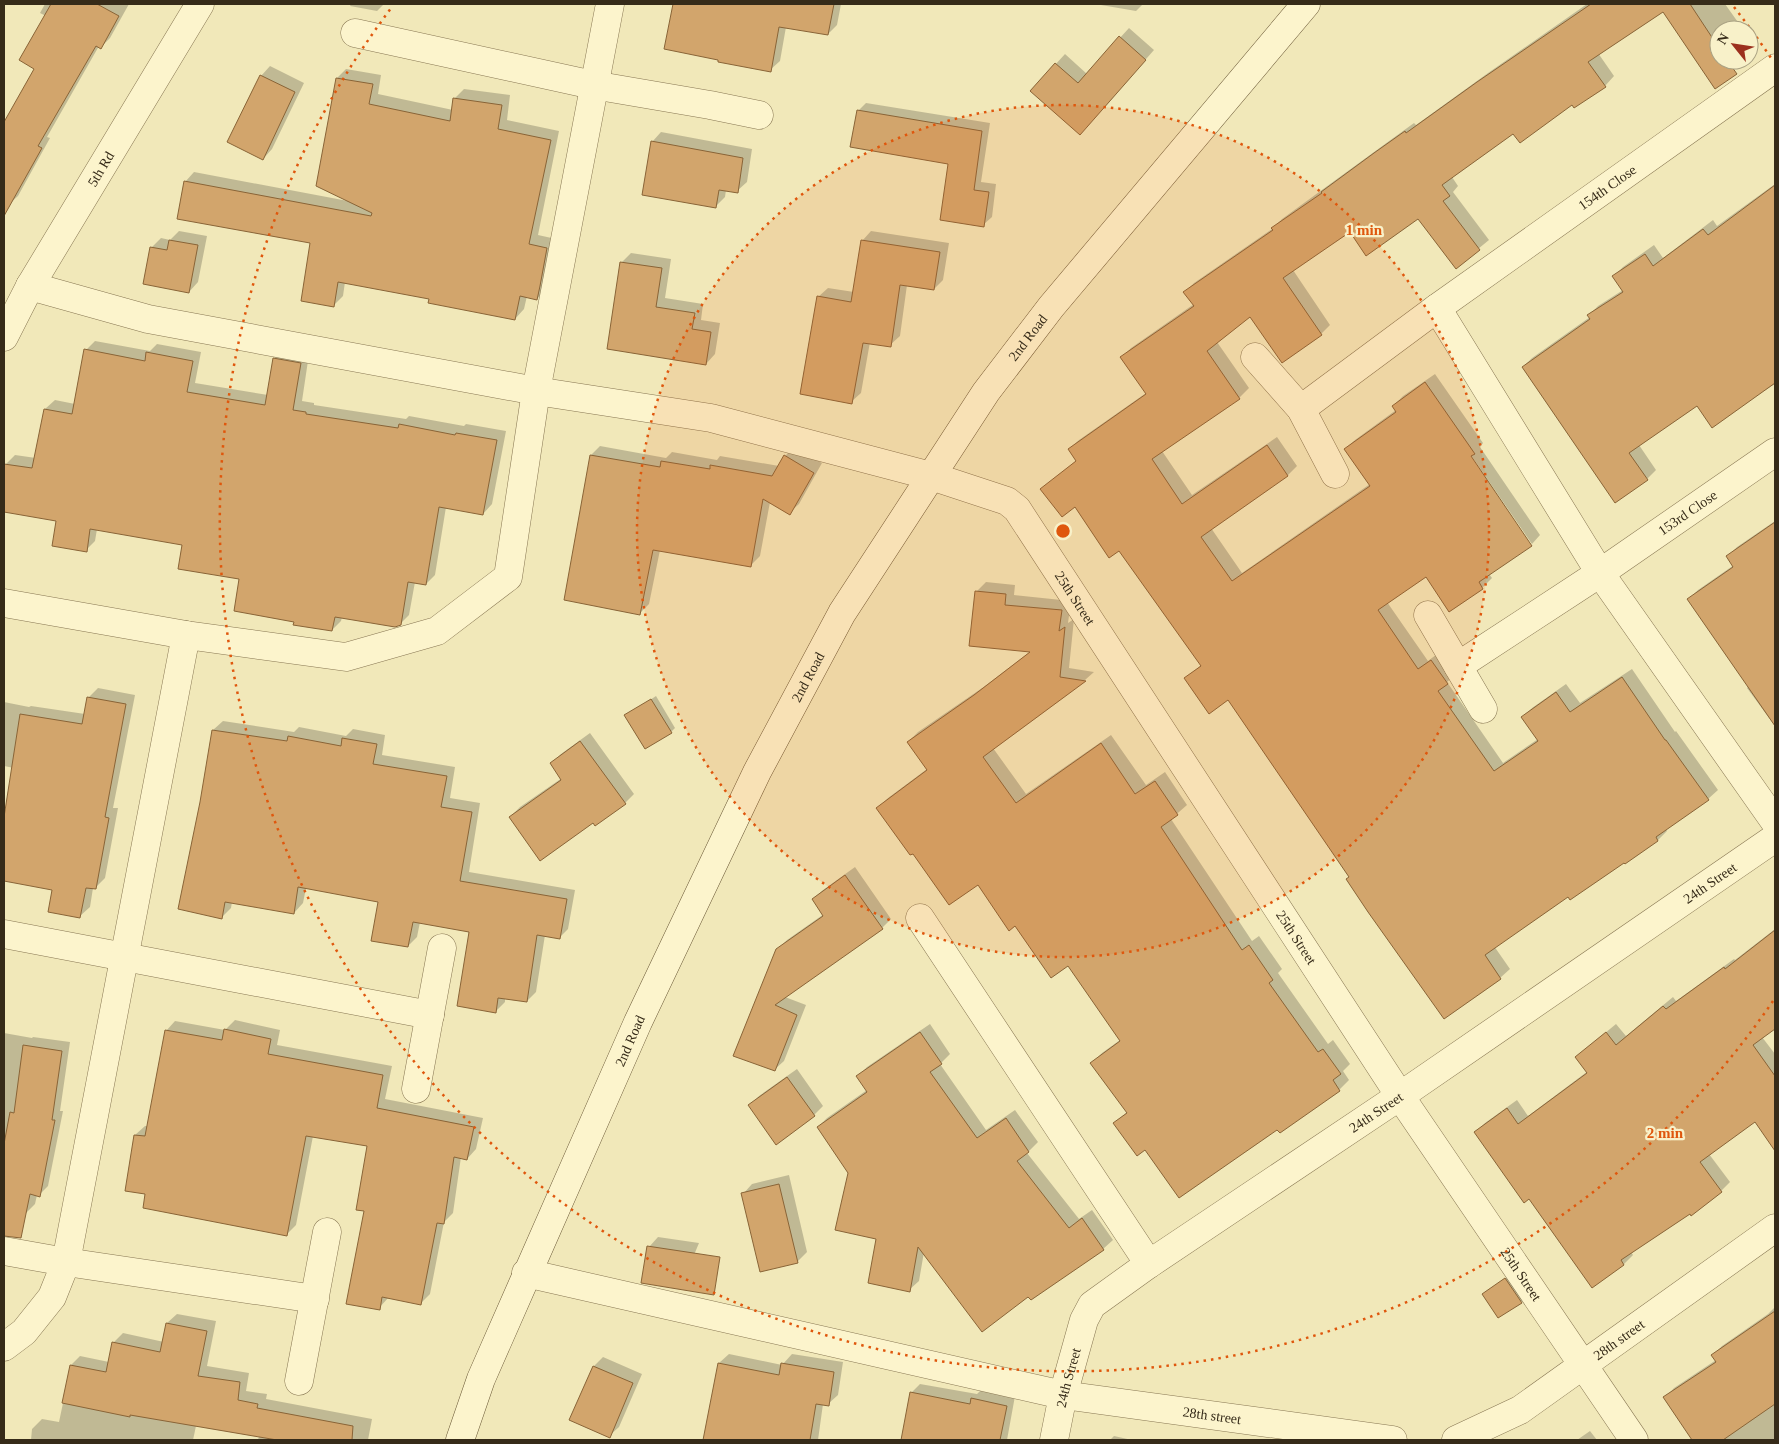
<svg xmlns="http://www.w3.org/2000/svg" width="1779" height="1444" viewBox="0 0 1779 1444" font-family="'Times New Roman',serif">
<style>
.shadow{fill:#0003}
.building{fill:#d2a56c;stroke:#896437}
.lines{fill:none;stroke-linecap:round;stroke-linejoin:round}
.street-casing{stroke:#887753;stroke-width:29}
.secondary-casing{stroke:#6a5836;stroke-width:29}
.street{stroke:#fcf4cc;stroke-width:28}
.secondary{stroke:#fcf4cc;stroke-width:28}
.ring{fill:none;stroke:#df570d;stroke-width:2.5;stroke-dasharray:2.5 5}
.labels{text-anchor:middle;stroke-width:4.5;stroke-linejoin:round;paint-order:stroke}
.street-label{font-size:14px;fill:#362b19;stroke:#f8f1c9}
.centre{fill:#df570d;stroke:#f8f1c9;stroke-width:2.5}
.ring-label{font-size:15px;text-anchor:middle;font-weight:bold;fill:#df570d;stroke:#f8f1c9;stroke-width:4.5;stroke-linejoin:round;paint-order:stroke}
</style>
<rect width="100%" height="100%" fill="#f1e8b9"/>
<path class="shadow" d="M 45,4 L 129,4 L 110,38 L 101,47 L 99,46 L 47,137 L 50,138 L 18,196 L 8,205 L 4,212 L 4,123 L 36,68 L 46,16 L 40,13 Z
M 351,4 L 384,4 L 377,11 L 350,6 Z
M 675,4 L 841,4 L 837,25 L 828,34 L 786,27 L 780,61 L 770,70 L 666,48 Z
M 1095,4 L 1143,4 L 1136,11 Z
M 1587,4 L 1725,4 L 1740,25 L 1735,30 L 1719,30 L 1719,42 L 1695,57 L 1663,10 L 1598,53 L 1614,76 L 1605,86 L 1575,106 L 1573,103 L 1514,132 L 1452,177 L 1458,186 L 1453,192 L 1489,240 L 1456,267 L 1418,218 L 1350,231 L 1293,270 L 1330,325 L 1321,334 L 1250,315 L 1217,342 L 1249,388 L 1239,398 L 1162,451 L 1192,495 L 1277,437 L 1297,466 L 1288,475 L 1211,528 L 1242,573 L 1370,484 L 1345,449 L 1355,440 L 1396,410 L 1393,406 L 1403,396 L 1435,374 L 1483,443 L 1480,447 L 1540,535 L 1532,544 L 1468,451 L 1489,574 L 1492,578 L 1482,588 L 1449,610 L 1426,575 L 1387,602 L 1428,661 L 1441,651 L 1457,673 L 1447,682 L 1503,763 L 1538,739 L 1523,717 L 1532,708 L 1566,684 L 1580,703 L 1632,669 L 1675,732 L 1676,731 L 1718,790 L 1708,799 L 1666,829 L 1667,831 L 1658,840 L 1625,863 L 1624,861 L 1568,895 L 1494,946 L 1510,969 L 1500,978 L 1350,877 L 1229,699 L 1186,678 L 1201,665 L 1119,550 L 1075,505 L 1042,489 L 1077,460 L 1069,449 L 1079,440 L 1146,393 L 1122,357 L 1131,348 L 1194,304 L 1185,292 L 1194,283 L 1272,229 L 1282,219 L 1385,144 L 1414,123 L 1416,125 L 1488,73 Z
M 1129,28 L 1154,50 L 1089,124 L 1032,90 L 1065,54 L 1087,74 Z
M 270,66 L 304,83 L 272,149 L 263,159 L 261,76 Z
M 346,69 L 381,75 L 378,94 L 453,110 L 455,98 L 464,89 L 510,95 L 507,120 L 559,131 L 538,235 L 556,239 L 546,289 L 537,299 L 527,296 L 524,309 L 515,319 L 430,298 L 345,282 L 343,296 L 334,305 L 312,242 L 185,182 L 194,172 L 348,201 L 337,78 Z
M 866,103 L 990,123 L 981,182 L 996,184 L 992,217 L 983,225 L 950,163 L 858,111 Z
M 661,132 L 752,149 L 747,182 L 737,191 L 726,190 L 725,197 L 716,206 L 652,142 Z
M 1775,184 L 1775,384 L 1764,391 L 1763,390 L 1697,404 L 1639,445 L 1656,470 L 1647,479 L 1523,367 L 1532,358 L 1590,317 L 1589,315 L 1598,306 L 1623,290 L 1614,276 L 1623,267 L 1654,245 L 1663,258 L 1713,220 L 1717,226 Z
M 179,231 L 207,236 L 198,282 L 189,292 L 151,248 L 161,238 L 170,240 Z
M 871,231 L 949,243 L 943,280 L 934,289 L 907,285 L 900,336 L 890,345 L 870,342 L 861,393 L 851,402 L 818,297 L 828,288 L 854,292 L 862,241 Z
M 631,253 L 671,259 L 665,298 L 703,304 L 701,320 L 720,323 L 715,354 L 706,364 L 609,348 L 621,263 Z
M 95,341 L 150,351 L 157,344 L 201,352 L 195,383 L 268,395 L 274,359 L 283,349 L 309,354 L 302,401 L 314,403 L 314,405 L 406,419 L 409,416 L 464,426 L 466,424 L 506,431 L 492,504 L 483,514 L 446,507 L 435,575 L 426,584 L 415,582 L 409,615 L 400,624 L 342,617 L 341,621 L 332,630 L 295,621 L 241,578 L 184,544 L 97,529 L 95,541 L 86,550 L 58,519 L 4,511 L 4,477 L 6,464 L 15,455 L 36,458 L 45,409 L 55,400 L 75,404 L 86,350 Z
M 600,446 L 666,458 L 672,452 L 717,460 L 720,456 L 779,466 L 785,456 L 794,447 L 822,463 L 799,504 L 789,513 L 770,502 L 760,556 L 750,566 L 660,550 L 649,604 L 640,613 L 591,455 Z
M 1775,521 L 1775,726 L 1747,688 L 1749,686 L 1689,599 L 1698,590 L 1734,565 L 1728,556 L 1737,547 Z
M 986,582 L 1015,585 L 1014,595 L 1071,601 L 1068,623 L 1074,619 L 1069,668 L 1094,672 L 1085,680 L 993,748 L 1026,794 L 1111,735 L 1146,785 L 1165,772 L 1187,805 L 1171,819 L 1252,941 L 1259,936 L 1282,969 L 1278,973 L 1328,1044 L 1333,1040 L 1350,1064 L 1343,1071 L 1349,1080 L 1339,1090 L 1278,1128 L 1146,1148 L 1114,1123 L 1128,1111 L 1092,1063 L 1102,1053 L 1120,1040 L 1068,964 L 1016,924 L 979,883 L 913,852 L 878,808 L 888,798 L 927,769 L 908,742 L 918,732 L 985,686 L 1031,651 L 976,592 Z
M 98,688 L 135,695 L 113,808 L 118,808 L 105,878 L 95,888 L 93,888 L 90,907 L 80,916 L 53,889 L 4,879 L 4,824 L 14,768 L 4,766 L 4,702 L 29,707 L 31,706 L 85,714 L 88,698 Z
M 656,696 L 675,728 L 671,732 L 626,716 Z
M 223,721 L 294,732 L 299,727 L 346,736 L 353,729 L 385,735 L 382,755 L 455,767 L 450,798 L 480,803 L 469,872 L 575,890 L 568,929 L 559,938 L 545,935 L 536,992 L 527,1001 L 505,998 L 505,1002 L 496,1011 L 471,931 L 420,922 L 417,937 L 408,946 L 379,901 L 306,888 L 303,903 L 294,913 L 232,902 L 231,908 L 222,917 L 202,802 L 213,730 Z
M 590,733 L 634,794 L 625,803 L 510,817 L 520,807 L 562,778 L 551,764 L 561,754 Z
M 855,867 L 891,919 L 882,928 L 785,997 L 806,1005 L 784,1061 L 774,1070 L 735,1055 L 777,950 L 787,940 L 824,914 L 813,899 L 823,890 Z
M 1775,929 L 1775,1027 L 1762,1037 L 1775,1054 L 1775,1149 L 1755,1120 L 1709,1154 L 1730,1182 L 1721,1191 L 1631,1252 L 1633,1255 L 1624,1264 L 1592,1286 L 1529,1197 L 1476,1132 L 1485,1123 L 1517,1100 L 1528,1116 L 1588,1071 L 1576,1057 L 1616,1024 L 1626,1036 L 1673,997 L 1676,1001 L 1734,959 L 1735,960 Z
M 235,1020 L 280,1030 L 277,1045 L 392,1066 L 385,1099 L 483,1118 L 476,1149 L 467,1159 L 461,1157 L 453,1213 L 444,1222 L 430,1294 L 421,1303 L 389,1297 L 379,1308 L 366,1210 L 368,1145 L 313,1136 L 296,1225 L 286,1235 L 146,1193 L 135,1135 L 145,1126 L 148,1126 L 166,1031 L 175,1021 L 225,1030 Z
M 930,1024 L 950,1054 L 940,1064 L 986,1130 L 1015,1110 L 1038,1142 L 1027,1153 L 1079,1219 L 1092,1210 L 1113,1240 L 1103,1249 L 1031,1299 L 1028,1295 L 924,1252 L 919,1281 L 909,1290 L 878,1238 L 849,1173 L 818,1127 L 827,1118 L 867,1090 L 858,1076 L 867,1067 Z
M 4,1033 L 32,1038 L 33,1037 L 70,1042 L 60,1111 L 63,1111 L 48,1186 L 39,1195 L 37,1195 L 35,1204 L 26,1213 L 4,1209 Z
M 797,1069 L 823,1106 L 814,1115 L 750,1105 L 759,1096 Z
M 789,1175 L 807,1252 L 798,1261 L 771,1268 L 743,1194 L 752,1184 Z
M 658,1237 L 699,1243 L 684,1279 L 649,1247 Z
M 1510,1275 L 1525,1297 L 1521,1302 L 1483,1294 Z
M 1775,1307 L 1775,1440 L 1693,1440 L 1665,1398 L 1674,1388 L 1716,1360 L 1713,1355 L 1722,1346 L 1768,1314 Z
M 177,1314 L 216,1321 L 207,1366 L 249,1373 L 246,1391 L 267,1394 L 266,1399 L 372,1419 L 368,1440 L 258,1440 L 259,1436 L 196,1426 L 193,1440 L 31,1440 L 32,1429 L 42,1419 L 59,1422 L 71,1365 L 80,1356 L 109,1362 L 113,1343 L 123,1333 L 164,1342 L 167,1323 Z
M 729,1354 L 782,1365 L 792,1354 L 843,1362 L 838,1395 L 828,1404 L 823,1404 L 818,1440 L 704,1440 L 719,1363 Z
M 603,1357 L 642,1374 L 619,1427 L 609,1436 L 594,1366 Z
M 920,1384 L 977,1394 L 982,1389 L 1015,1396 L 1007,1440 L 902,1440 L 911,1393 Z
M 1590,1431 L 1597,1440 L 1577,1440 Z
M 1114,1436 L 1132,1440 L 1110,1440 Z"/>
<path class="building" d="M 51,4 L 97,4 L 119,16 L 101,49 L 96,46 L 38,146 L 42,148 L 4,216 L 4,122 L 34,69 L 19,60 Z
M 673,4 L 834,4 L 828,35 L 779,27 L 771,72 L 718,62 L 718,60 L 664,49 Z
M 1591,4 L 1690,4 L 1719,48 L 1719,60 L 1727,60 L 1737,74 L 1715,89 L 1663,12 L 1588,62 L 1606,87 L 1574,108 L 1572,105 L 1520,143 L 1513,134 L 1442,185 L 1450,196 L 1443,201 L 1480,250 L 1456,269 L 1418,219 L 1366,256 L 1350,232 L 1283,278 L 1322,335 L 1282,363 L 1250,317 L 1207,351 L 1240,399 L 1152,459 L 1182,504 L 1267,445 L 1288,476 L 1201,537 L 1232,581 L 1370,486 L 1344,449 L 1396,412 L 1392,406 L 1425,382 L 1475,454 L 1471,456 L 1532,546 L 1479,582 L 1483,589 L 1449,612 L 1426,577 L 1378,610 L 1418,669 L 1431,660 L 1448,684 L 1438,691 L 1494,771 L 1538,741 L 1521,717 L 1556,692 L 1570,712 L 1622,677 L 1665,740 L 1666,740 L 1709,800 L 1656,837 L 1658,841 L 1625,864 L 1624,863 L 1570,900 L 1568,897 L 1485,955 L 1501,979 L 1444,1019 L 1368,912 L 1346,879 L 1349,877 L 1228,700 L 1209,714 L 1184,678 L 1201,666 L 1119,551 L 1109,558 L 1075,507 L 1062,517 L 1040,489 L 1076,461 L 1068,449 L 1146,394 L 1120,357 L 1194,306 L 1183,292 L 1273,230 L 1271,228 L 1322,193 L 1321,192 L 1374,153 L 1405,131 L 1406,133 L 1477,82 Z
M 1119,36 L 1146,60 L 1080,135 L 1030,91 L 1055,63 L 1078,83 Z
M 260,75 L 295,92 L 263,160 L 227,142 Z
M 336,78 L 373,84 L 369,104 L 450,121 L 453,98 L 502,105 L 498,129 L 551,140 L 529,244 L 547,248 L 540,286 L 537,300 L 520,296 L 515,320 L 428,303 L 429,299 L 338,282 L 334,307 L 301,301 L 310,243 L 177,219 L 184,181 L 371,216 L 372,213 L 316,186 Z
M 857,110 L 982,131 L 974,190 L 989,192 L 984,227 L 940,220 L 948,164 L 850,147 Z
M 651,141 L 743,158 L 738,193 L 719,190 L 716,208 L 642,195 Z
M 1775,185 L 1775,383 L 1712,428 L 1697,406 L 1629,453 L 1648,480 L 1615,503 L 1522,367 L 1590,319 L 1587,315 L 1623,292 L 1612,276 L 1645,254 L 1653,266 L 1703,229 L 1708,235 Z
M 169,240 L 198,245 L 189,293 L 143,284 L 150,247 L 167,250 Z
M 861,240 L 940,252 L 934,290 L 900,285 L 891,347 L 863,343 L 852,404 L 800,394 L 817,296 L 851,302 Z
M 620,262 L 662,268 L 656,307 L 695,313 L 692,329 L 711,332 L 706,365 L 607,349 Z
M 84,349 L 145,361 L 146,352 L 193,361 L 187,392 L 265,405 L 273,358 L 301,363 L 293,410 L 306,412 L 306,414 L 398,428 L 399,424 L 455,435 L 456,433 L 497,440 L 483,515 L 439,507 L 426,585 L 408,582 L 401,625 L 395,627 L 335,617 L 332,631 L 293,625 L 294,622 L 234,611 L 239,579 L 178,569 L 182,545 L 90,529 L 87,552 L 52,546 L 56,521 L 4,512 L 4,464 L 32,468 L 44,409 L 72,414 Z
M 590,455 L 660,467 L 661,461 L 710,469 L 710,465 L 772,476 L 784,455 L 814,473 L 790,515 L 763,499 L 751,567 L 653,550 L 640,615 L 564,600 Z
M 1775,522 L 1775,726 L 1687,599 L 1733,567 L 1726,556 Z
M 975,591 L 1006,594 L 1005,605 L 1062,610 L 1059,631 L 1065,627 L 1060,677 L 1086,681 L 983,757 L 1016,803 L 1101,743 L 1135,794 L 1155,781 L 1178,815 L 1161,827 L 1242,950 L 1249,945 L 1273,980 L 1269,983 L 1318,1052 L 1323,1049 L 1341,1074 L 1333,1080 L 1340,1091 L 1280,1133 L 1277,1130 L 1179,1198 L 1145,1150 L 1137,1156 L 1113,1123 L 1127,1113 L 1090,1063 L 1120,1041 L 1068,966 L 1051,978 L 1015,926 L 1009,931 L 978,885 L 949,905 L 913,854 L 910,855 L 876,808 L 927,770 L 907,742 L 974,695 L 1030,652 L 969,646 Z
M 87,697 L 126,704 L 105,817 L 109,818 L 96,889 L 86,888 L 80,918 L 48,912 L 52,890 L 4,881 L 4,817 L 20,714 L 82,724 Z
M 651,699 L 672,733 L 645,749 L 624,715 Z
M 212,730 L 287,741 L 288,736 L 341,746 L 342,738 L 377,744 L 373,764 L 447,776 L 441,807 L 472,812 L 460,881 L 567,899 L 560,939 L 537,935 L 527,1002 L 498,998 L 496,1013 L 457,1006 L 469,932 L 413,922 L 408,947 L 371,941 L 378,902 L 298,887 L 294,914 L 225,902 L 222,919 L 178,909 L 200,802 Z
M 580,741 L 626,804 L 595,826 L 593,823 L 540,861 L 509,817 L 561,780 L 550,763 Z
M 845,875 L 883,929 L 775,1005 L 797,1015 L 775,1071 L 733,1056 L 776,949 L 823,916 L 812,899 Z
M 1775,930 L 1775,1029 L 1753,1045 L 1775,1076 L 1775,1151 L 1755,1122 L 1700,1162 L 1722,1192 L 1691,1216 L 1690,1214 L 1621,1260 L 1624,1265 L 1592,1288 L 1529,1199 L 1524,1203 L 1474,1132 L 1507,1108 L 1518,1124 L 1587,1073 L 1575,1057 L 1606,1032 L 1616,1045 L 1663,1006 L 1666,1009 L 1724,967 L 1725,969 Z
M 224,1029 L 271,1039 L 268,1054 L 383,1075 L 377,1108 L 474,1127 L 467,1160 L 454,1157 L 444,1224 L 437,1223 L 421,1305 L 382,1297 L 380,1310 L 346,1304 L 364,1211 L 356,1210 L 367,1146 L 306,1136 L 287,1236 L 143,1208 L 145,1194 L 125,1191 L 134,1135 L 145,1136 L 165,1030 L 222,1040 Z
M 920,1032 L 942,1064 L 930,1072 L 977,1138 L 1006,1118 L 1029,1152 L 1017,1161 L 1069,1228 L 1082,1218 L 1104,1250 L 1031,1300 L 1028,1297 L 982,1332 L 918,1247 L 910,1292 L 868,1283 L 876,1239 L 835,1230 L 848,1173 L 817,1127 L 867,1092 L 856,1076 Z
M 23,1045 L 62,1051 L 52,1120 L 55,1120 L 40,1197 L 30,1194 L 21,1238 L 4,1236 L 4,1144 L 10,1112 L 14,1113 Z
M 787,1077 L 815,1116 L 776,1145 L 748,1105 Z
M 779,1184 L 798,1263 L 760,1272 L 741,1193 Z
M 647,1246 L 720,1257 L 714,1295 L 641,1283 Z
M 1505,1278 L 1522,1303 L 1498,1318 L 1482,1294 Z
M 1775,1311 L 1775,1404 L 1723,1440 L 1692,1440 L 1663,1397 L 1716,1362 L 1711,1355 Z
M 166,1323 L 207,1331 L 198,1376 L 240,1382 L 238,1400 L 258,1404 L 257,1408 L 353,1426 L 352,1440 L 277,1440 L 130,1415 L 130,1417 L 62,1403 L 70,1365 L 106,1372 L 112,1342 L 160,1352 Z
M 718,1363 L 779,1375 L 781,1363 L 834,1372 L 829,1406 L 816,1404 L 810,1440 L 703,1440 Z
M 593,1366 L 633,1383 L 610,1438 L 569,1420 Z
M 910,1392 L 970,1404 L 971,1398 L 1007,1406 L 1000,1440 L 901,1440 Z"/>
<g class="lines">
<defs>
<g id="street">
<path d="M 355,33 L 593,85 L 710,105 L 759,115"/>
<path id="s1" d="M 30,286 L 148,319 L 536,391 L 711,418 L 931,476 L 1007,501 L 1017,509 L 1400,1096 L 1634,1440"/>
<path d="M 1437,308 L 1600,573 L 1775,822"/>
<path id="s2" d="M 4,337 L 30,286 L 200,4"/>
<path d="M 1255,357 L 1301,409 L 1335,474"/>
<path id="s3" d="M 1301,409 L 1437,308 L 1775,68"/>
<path d="M 4,603 L 186,635"/>
<path d="M 1428,615 L 1483,709"/>
<path id="s4" d="M 1458,666 L 1600,573 L 1775,452"/>
<path d="M 920,918 L 1149,1264"/>
<path d="M 4,934 L 430,1015"/>
<path d="M 416,1089 L 442,948"/>
<path d="M 4,1251 L 66,1262 L 315,1299"/>
<path id="s5" d="M 526,1273 L 1063,1395 L 1393,1440"/>
<path d="M 4,1347 L 24,1332 L 52,1297 L 66,1262 L 186,635 L 346,657 L 437,631 L 508,577 L 536,391 L 610,4"/>
<path d="M 299,1381 L 327,1232"/>
<path id="s6" d="M 1054,1440 L 1063,1395 L 1084,1320 L 1092,1305 L 1149,1264 L 1400,1096 L 1775,838"/>
<path id="s7" d="M 1456,1440 L 1520,1410 L 1775,1228"/>
</g>
<g id="secondary">
<path id="s8" d="M 460,1440 L 481,1379 L 638,1022 L 757,772 L 842,613 L 986,392 L 1051,307 L 1306,4"/>
</g>
</defs>
<use href="#street" class="street-casing"/>
<use href="#secondary" class="secondary-casing"/>
<use href="#street" class="street"/>
<use href="#secondary" class="secondary"/>
</g>
<circle cx="1063" cy="531" r="426" fill="#df570d" fill-opacity=".12"/>
<g class="ring">
<circle cx="1063" cy="531" r="426"/>
<path d="M1773 1001A851 851 0 1 1 392 7M1734 7A851 851 0 0 1 1773 61"/>
</g>
<g class="labels">
<g class="street-label">
<text dy="5" stroke="none"><textPath href="#s2" startOffset="194">5th Rd</textPath></text>
<text dy="5" stroke="none"><textPath href="#s3" startOffset="378">154th Close</textPath></text>
<text dy="5" stroke="none"><textPath href="#s8" startOffset="1244">2nd Road</textPath></text>
<text dy="5" stroke="none"><textPath href="#s4" startOffset="276">153rd Close</textPath></text>
<text dy="5" stroke="none"><textPath href="#s1" startOffset="1121">25th Street</textPath></text>
<text dy="5" stroke="none"><textPath href="#s8" startOffset="839">2nd Road</textPath></text>
<text dy="5" stroke="none"><textPath href="#s6" startOffset="889">24th Street</textPath></text>
<text dy="5" stroke="none"><textPath href="#s1" startOffset="1526">25th Street</textPath></text>
<text dy="5" stroke="none"><textPath href="#s8" startOffset="434">2nd Road</textPath></text>
<text dy="5" stroke="none"><textPath href="#s6" startOffset="484">24th Street</textPath></text>
<text dy="5" stroke="none"><textPath href="#s1" startOffset="1931">25th Street</textPath></text>
<text dy="5" stroke="none"><textPath href="#s7" startOffset="192">28th street</textPath></text>
<text dy="5" stroke="none"><textPath href="#s6" startOffset="64">24th Street</textPath></text>
<text dy="5" stroke="none"><textPath href="#s5" startOffset="701">28th street</textPath></text>
</g>
</g>
<circle cx="1063" cy="531" r="8" class="centre"/>
<g class="ring-label">
<text x="1364" y="235">1 min</text>
<text x="1665" y="1138">2 min</text>
</g>
<rect width="1779" height="1444" fill="none" stroke="#362b19" stroke-width="10"/>
<g transform="translate(1734 45) rotate(300)"><circle r="24" fill="#f8f1c9" stroke="#aaa283"/>
<path d="M0-4L9 19L0 12L-9 19Z" fill="#9c301e"/>
<text y="-8" font-size="14" font-weight="bold" text-anchor="middle" fill="#362b19">N</text>
</g>
</svg>
